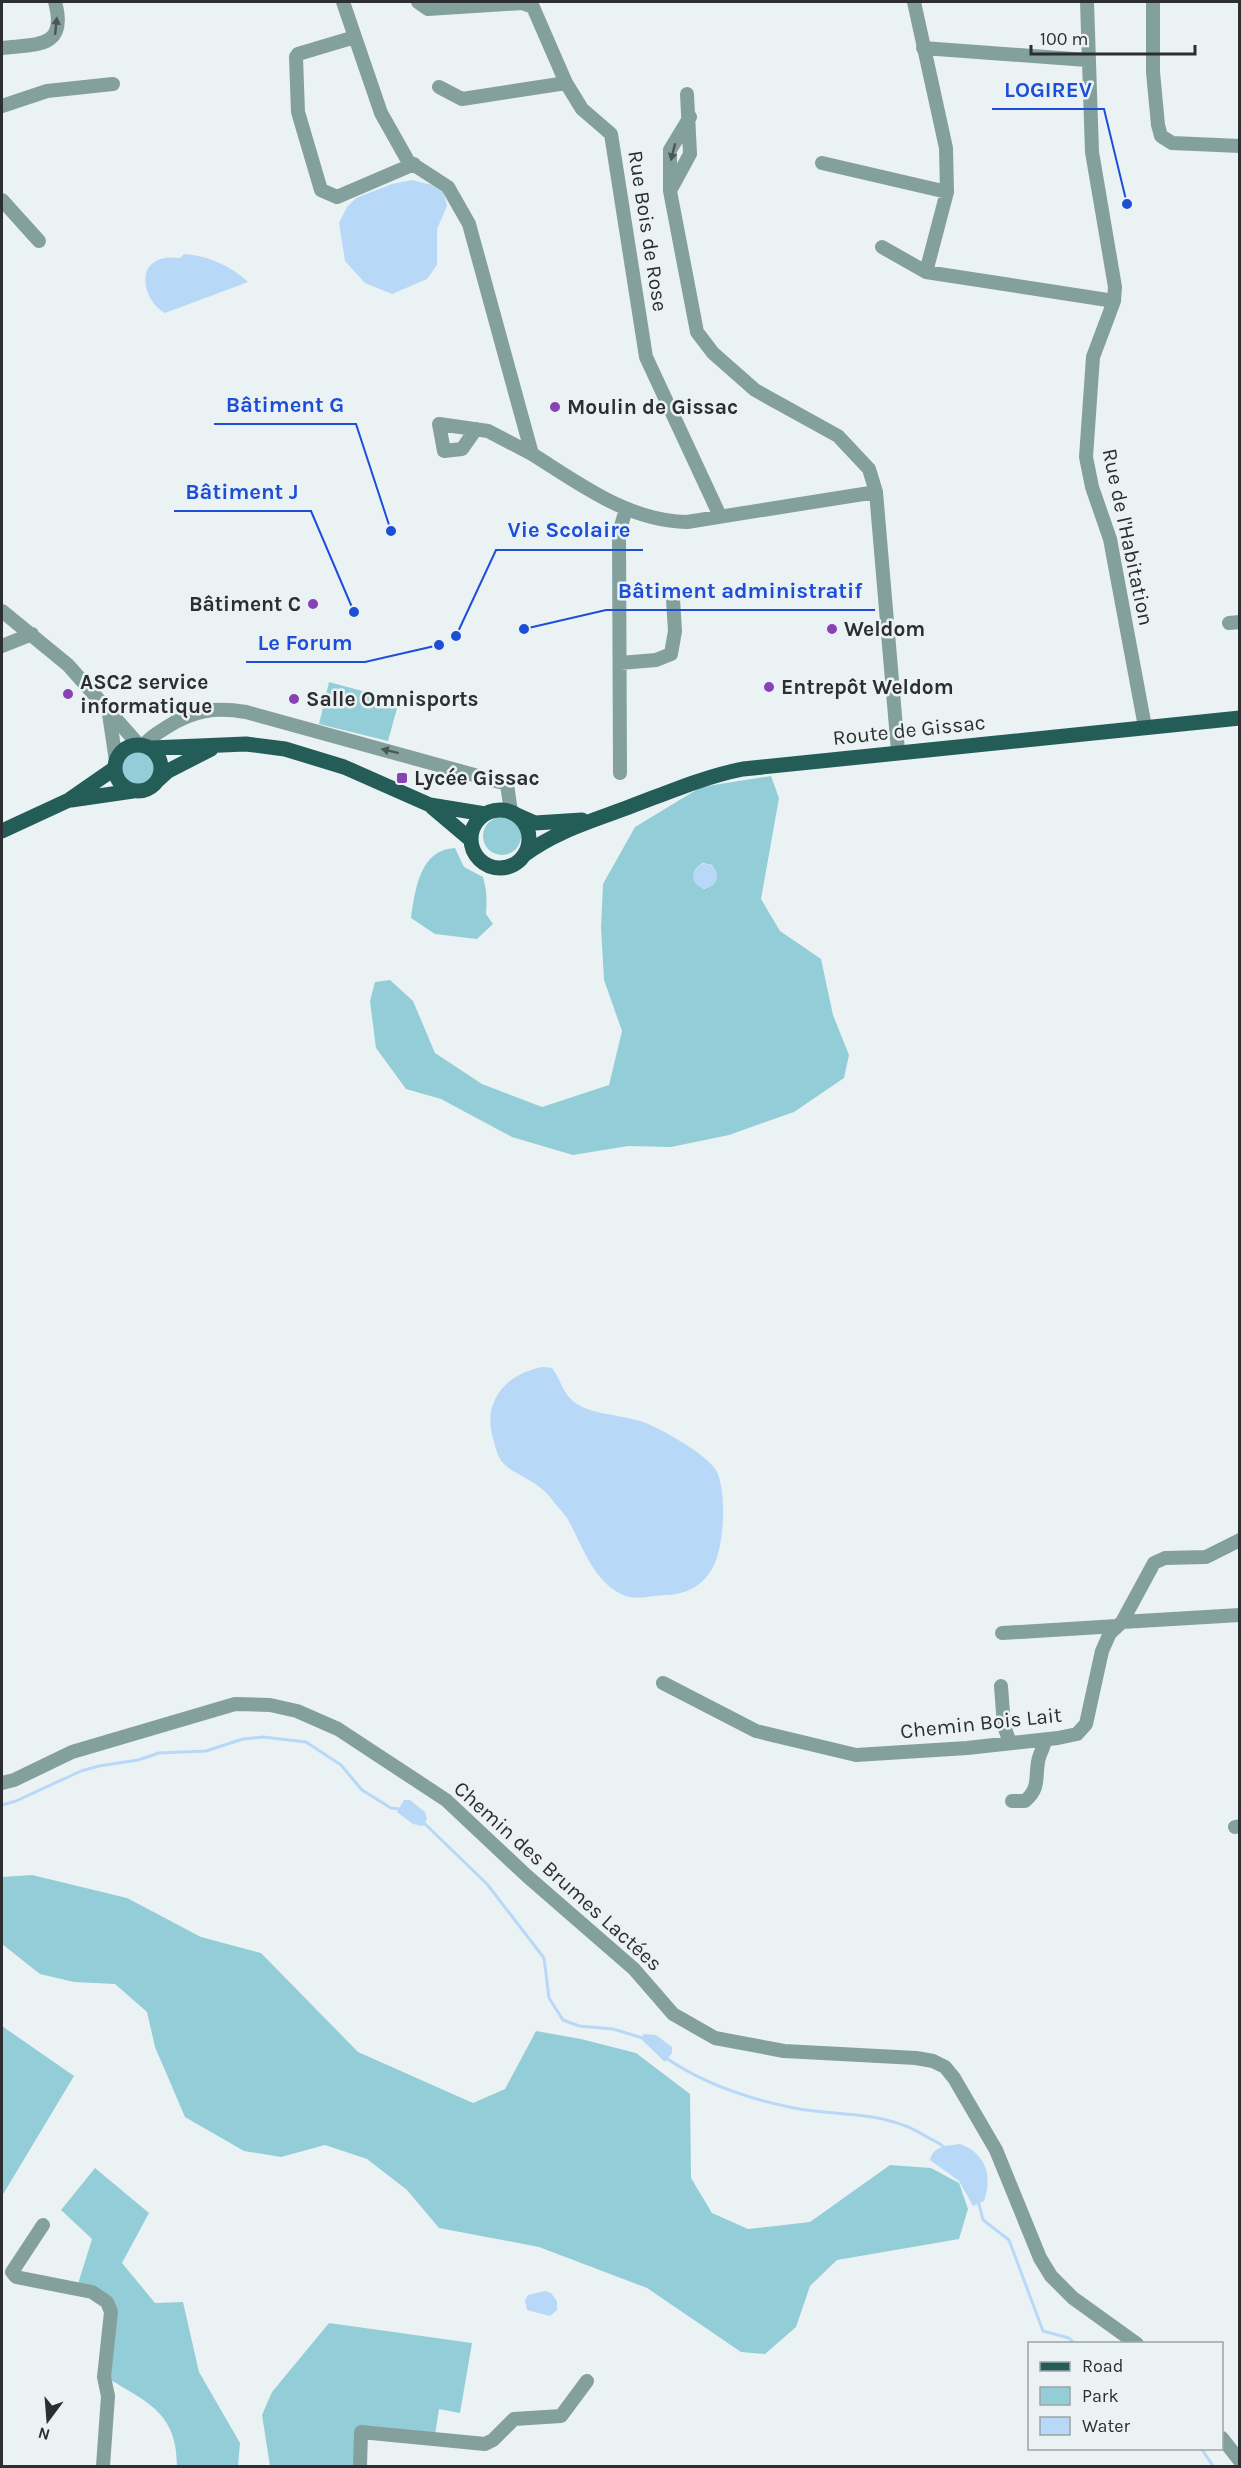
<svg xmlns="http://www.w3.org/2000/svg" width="1241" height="2468" viewBox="0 0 1241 2468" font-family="Karla,sans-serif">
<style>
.green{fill:#93ced8;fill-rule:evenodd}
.water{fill:#b8d8f8}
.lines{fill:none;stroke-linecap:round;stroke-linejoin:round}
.stream{stroke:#b8d8f8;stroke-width:3}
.minor{stroke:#84a09d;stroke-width:14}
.major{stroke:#245d58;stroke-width:15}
.oneway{fill:#4b5656}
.poi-dot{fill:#8742b6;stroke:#ebf2f4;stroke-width:2}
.labels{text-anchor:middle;stroke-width:5;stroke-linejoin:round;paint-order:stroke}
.street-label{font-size:21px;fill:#2c2e2f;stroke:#ebf2f4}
.poi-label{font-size:21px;font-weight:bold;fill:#2c2e2f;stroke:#ebf2f4;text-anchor:start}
.leader{fill:none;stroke:#1d4ed8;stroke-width:2}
.callout-dot{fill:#1d4ed8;stroke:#ebf2f4;stroke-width:2}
.callout-label{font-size:22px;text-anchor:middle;font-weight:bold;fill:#1d4ed8;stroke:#ebf2f4;stroke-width:5;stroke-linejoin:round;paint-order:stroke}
</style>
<rect width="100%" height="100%" fill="#ebf2f4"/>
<path class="green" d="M 329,682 L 399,701 L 388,741 L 319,724 Z
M118 767a20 20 0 1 1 40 0a20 20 0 1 1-40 0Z
M 771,776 L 779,798 L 761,899 L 780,931 L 821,959 L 833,1015 L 849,1055 L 844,1078 L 794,1112 L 729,1135 L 671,1147 L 628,1146 L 573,1155 L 512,1137 L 441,1099 L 406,1089 L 376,1048 L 370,1001 L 375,982 L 390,980 L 413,1001 L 435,1053 L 482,1084 L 542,1107 L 609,1085 L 622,1031 L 604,980 L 601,927 L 603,884 L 635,827 L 701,787 ZM 703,863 L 712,865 L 716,872 L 714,884 L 704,889 L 695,882 L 697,867 Z
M483 836a19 19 0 1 1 38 0a19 19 0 1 1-38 0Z
M 455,848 L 464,867 L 483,877 C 487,891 487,900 486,914 L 493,924 L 477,939 L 435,934 L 411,918 C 415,890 420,849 455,848 Z
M 32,1875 L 127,1898 L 201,1937 L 261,1953 L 358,2052 L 473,2103 L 505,2089 L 536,2031 L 581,2039 L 636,2053 L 690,2094 L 691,2178 L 712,2213 L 748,2229 L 810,2222 L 890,2165 L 931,2168 L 959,2183 L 968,2209 L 959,2239 L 837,2260 L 810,2286 L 796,2327 L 765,2354 L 741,2352 L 647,2288 L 539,2247 L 439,2228 L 407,2190 L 367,2159 L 325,2145 L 281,2157 L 244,2151 L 185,2117 L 155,2047 L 147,2012 L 115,1984 L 74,1982 L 40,1974 L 2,1944 L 2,1877 Z
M 2,2026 L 74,2076 L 2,2196 Z
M 95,2168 L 149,2213 L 122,2263 L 155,2303 L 183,2302 L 199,2372 L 240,2443 L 238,2466 L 177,2466 C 177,2414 149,2403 109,2379 L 115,2309 L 78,2284 L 92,2239 L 61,2210 Z
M 329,2323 L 472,2343 L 460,2413 L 439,2409 L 435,2435 L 359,2427 L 357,2466 L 270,2466 L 262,2415 L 272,2392 Z"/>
<path class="water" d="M 412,180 L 432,185 L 444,193 L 447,206 L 437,229 L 437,265 L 427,279 L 392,294 L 365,283 L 345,261 L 339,223 L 347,207 L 356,198 L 392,184 Z
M 184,254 C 208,256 230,265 248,282 L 165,313 C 144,302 134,263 165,258 C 169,257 175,258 180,258 Z
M693 876a12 12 0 1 1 24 0a12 12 0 1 1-24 0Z
M 543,1367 L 552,1368 C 562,1381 562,1394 577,1404 C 595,1415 623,1415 643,1422 C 660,1428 710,1456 717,1472 C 727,1494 724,1544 714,1565 C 705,1584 689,1594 667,1595 C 656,1595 637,1600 626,1596 C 594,1585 582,1544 567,1518 C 562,1511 555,1504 550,1497 C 537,1480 514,1475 503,1463 C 498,1457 496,1449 494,1442 C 481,1403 504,1374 543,1367 Z
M 404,1800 L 410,1800 L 425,1812 L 427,1819 L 423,1826 L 413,1824 L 397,1812 Z
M 643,2034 L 656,2035 L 672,2047 L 672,2053 L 665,2062 L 642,2040 Z
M 960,2144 C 986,2153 993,2177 984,2201 L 973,2206 L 959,2181 L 930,2160 C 934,2145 947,2146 960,2144 Z
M 545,2291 L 551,2293 L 557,2301 L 557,2310 L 550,2316 L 527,2310 L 525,2300 L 528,2295 Z"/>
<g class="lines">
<path class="stream" d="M 2,1805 L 16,1801 L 81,1771 L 99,1766 L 138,1760 L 159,1753 L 206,1751 L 243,1739 L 263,1737 L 306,1742 L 341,1765 L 362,1790 L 391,1808 L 400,1809
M 423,1822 L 487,1884 L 544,1958 L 549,1998 L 563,2020 L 579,2026 L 613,2029 L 646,2039
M 666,2058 C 704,2084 749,2099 794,2108 C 840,2117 886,2110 927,2137 C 934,2141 941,2143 946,2149
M 978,2200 L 983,2220 L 1009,2240 L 1043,2331 L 1069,2338 L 1075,2344
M 1201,2448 L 1213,2466"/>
<path class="minor" d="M 343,2 L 381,113 L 408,161 L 448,187 L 469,224 L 532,454 C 580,484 628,521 687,522 L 876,492 L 898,751
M 418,2 L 428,9 L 522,3 L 533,7 L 566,83 L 582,109 L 611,134 L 646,357 L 720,516
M 914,2 L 946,148 L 947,192 L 926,272
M 1087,2 L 1092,152 L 1115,287 L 1114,301 L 1093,357 L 1086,457 L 1092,487 L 1110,539 L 1145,727
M 1153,2 L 1153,72 L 1158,125 L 1161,136 L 1172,143 L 1240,146
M 355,37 L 298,54 L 296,57 L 298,112 L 321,190 L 337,197 L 414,164
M 2,48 C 36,44 68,49 55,2
M 923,48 L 1087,60
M 439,87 L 462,99 L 566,83
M 2,106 L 47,91 L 113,84
M 690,117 L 670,150 L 670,191 L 697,332 L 713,353 L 755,390 L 838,436 L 869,469 L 876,492
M 822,163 L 947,192
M 671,189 L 690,154 L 687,94
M 2,200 L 39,241
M 882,247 L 926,272 L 1114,301
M 476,429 L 462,449 L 444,451 L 439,424 L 488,431 L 532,454
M 2,611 L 68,665 L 138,744
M 1229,623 L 1240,622
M 2,646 L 32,634
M 620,663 L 656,660 L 671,654 L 675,631 L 673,599
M 109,714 L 116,761
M 144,745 C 150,737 159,732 167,727 C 193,710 215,707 246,712 L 507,784 L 511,812
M 620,773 L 619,533 L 626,509
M 1122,1622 L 1154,1563 L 1165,1558 L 1206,1557 L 1240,1540
M 1002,1633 L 1117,1626
M 663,1683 L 756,1731 L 856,1755 L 967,1748 L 1058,1738 L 1077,1734 L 1086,1724 L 1102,1651 L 1110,1633 L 1122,1622 L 1240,1615
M 1001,1686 L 1004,1726 L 1010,1743
M 2,1783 L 14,1780 L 72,1752 L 235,1704 L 270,1705 L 297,1711 L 338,1729 L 446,1800 L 527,1876 L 634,1969 L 673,2014 L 715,2038 L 784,2051 L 916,2058 L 933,2061 L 945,2067 L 954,2078 L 996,2150 L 1040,2258 L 1051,2276 L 1073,2298 L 1137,2344
M 1012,1801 L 1025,1801 C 1040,1788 1035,1779 1038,1762 C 1039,1754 1044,1748 1045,1740
M 1235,1827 L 1240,1826
M 43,2225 L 12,2272 L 16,2277 L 92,2292 L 107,2302 L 111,2312 L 104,2377 L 108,2396 L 103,2466
M 1222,2438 L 1240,2461
M 360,2466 L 361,2432 L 485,2444 L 493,2440 L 514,2419 L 561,2416 L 587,2381"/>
<path class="major" d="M115 768a23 23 0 1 1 46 0a23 23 0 1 1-46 0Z
M 151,748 L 246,744 L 285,749 L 344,767 L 430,805 L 485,814
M 157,781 L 168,771 L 211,749
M 71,800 L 133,791
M 432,807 L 471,840
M471 839a29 29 0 1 1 58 0a29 29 0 1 1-58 0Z
M 517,815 L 535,823 L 582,820
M 2,831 L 69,800 L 115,768
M 524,855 C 556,831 592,821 629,807 C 667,793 703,777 743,769 L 1240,718"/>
</g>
<defs><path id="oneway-solid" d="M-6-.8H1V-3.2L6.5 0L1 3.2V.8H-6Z" transform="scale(1.5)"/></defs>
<g class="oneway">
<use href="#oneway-solid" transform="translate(56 26) rotate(-84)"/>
<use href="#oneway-solid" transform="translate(673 152) rotate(104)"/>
<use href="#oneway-solid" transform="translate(390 751) rotate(-166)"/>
</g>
<g class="poi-dot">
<circle cx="555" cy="407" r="6"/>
<circle cx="313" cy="604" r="6"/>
<circle cx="832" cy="629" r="6"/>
<circle cx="769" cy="687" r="6"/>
<circle cx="68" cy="694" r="6"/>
<circle cx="294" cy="699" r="6"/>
<rect x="396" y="772" width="12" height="12" rx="3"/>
</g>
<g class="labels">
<g class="street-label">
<text transform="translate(648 231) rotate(81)" y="7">Rue Bois de Rose</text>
<text transform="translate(1128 537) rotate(78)" y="7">Rue de l'Habitation</text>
<text transform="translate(909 730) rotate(-6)" y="7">Route de Gissac</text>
<text transform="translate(981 1723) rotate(-6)" y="7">Chemin Bois Lait</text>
<text transform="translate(558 1876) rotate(42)" y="7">Chemin des Brumes Lactées</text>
</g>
<g class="poi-label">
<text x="567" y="414">Moulin de Gissac</text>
<text x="301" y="611" text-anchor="end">Bâtiment C</text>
<text x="844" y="636">Weldom</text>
<text x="80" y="689">ASC2 service<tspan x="80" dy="24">informatique</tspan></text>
<text x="781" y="694">Entrepôt Weldom</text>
<text x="306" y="706">Salle Omnisports</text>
<text x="414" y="785">Lycée Gissac</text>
</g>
</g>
<path class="leader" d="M1127 204L1104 109H992M391 531L356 424H214M354 612L311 511H174M456 636L496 550H643M524 629L606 610H875M439 645L365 662H246"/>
<g class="callout-dot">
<circle cx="1127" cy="204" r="6"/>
<circle cx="391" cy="531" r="6"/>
<circle cx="354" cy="612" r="6"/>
<circle cx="456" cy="636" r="6"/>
<circle cx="524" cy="629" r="6"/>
<circle cx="439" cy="645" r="6"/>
</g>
<g class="callout-label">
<text x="1048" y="97">LOGIREV</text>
<text x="285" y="412">Bâtiment G</text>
<text x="242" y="499">Bâtiment J</text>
<text x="569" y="537">Vie Scolaire</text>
<text x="740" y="598">Bâtiment administratif</text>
<text x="305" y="650">Le Forum</text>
</g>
<rect width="1241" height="2468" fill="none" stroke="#2c2e2f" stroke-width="6"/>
<rect x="1028" y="2342" width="195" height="108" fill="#ebf2f4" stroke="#9fa4a5" stroke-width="1.5"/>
<rect x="1040" y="2362" width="30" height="9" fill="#245d58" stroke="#9fa4a5" stroke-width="1.5"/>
<text x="1082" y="2372" font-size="18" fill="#2c2e2f">Road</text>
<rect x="1040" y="2387" width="30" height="18" fill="#93ced8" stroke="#9fa4a5" stroke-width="1.5"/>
<text x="1082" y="2402" font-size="18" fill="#2c2e2f">Park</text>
<rect x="1040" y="2417" width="30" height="18" fill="#b8d8f8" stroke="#9fa4a5" stroke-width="1.5"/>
<text x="1082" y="2432" font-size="18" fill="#2c2e2f">Water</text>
<g transform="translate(48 2420) rotate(196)" stroke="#ebf2f4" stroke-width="4.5" paint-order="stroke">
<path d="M0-4.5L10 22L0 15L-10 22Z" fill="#2c2e2f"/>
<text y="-9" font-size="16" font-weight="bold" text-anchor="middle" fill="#2c2e2f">N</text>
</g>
<path d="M1031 45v9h164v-9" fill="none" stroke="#2c2e2f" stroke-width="3"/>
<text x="1040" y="45" font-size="18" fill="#2c2e2f" stroke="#ebf2f4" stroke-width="4.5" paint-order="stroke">100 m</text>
</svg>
